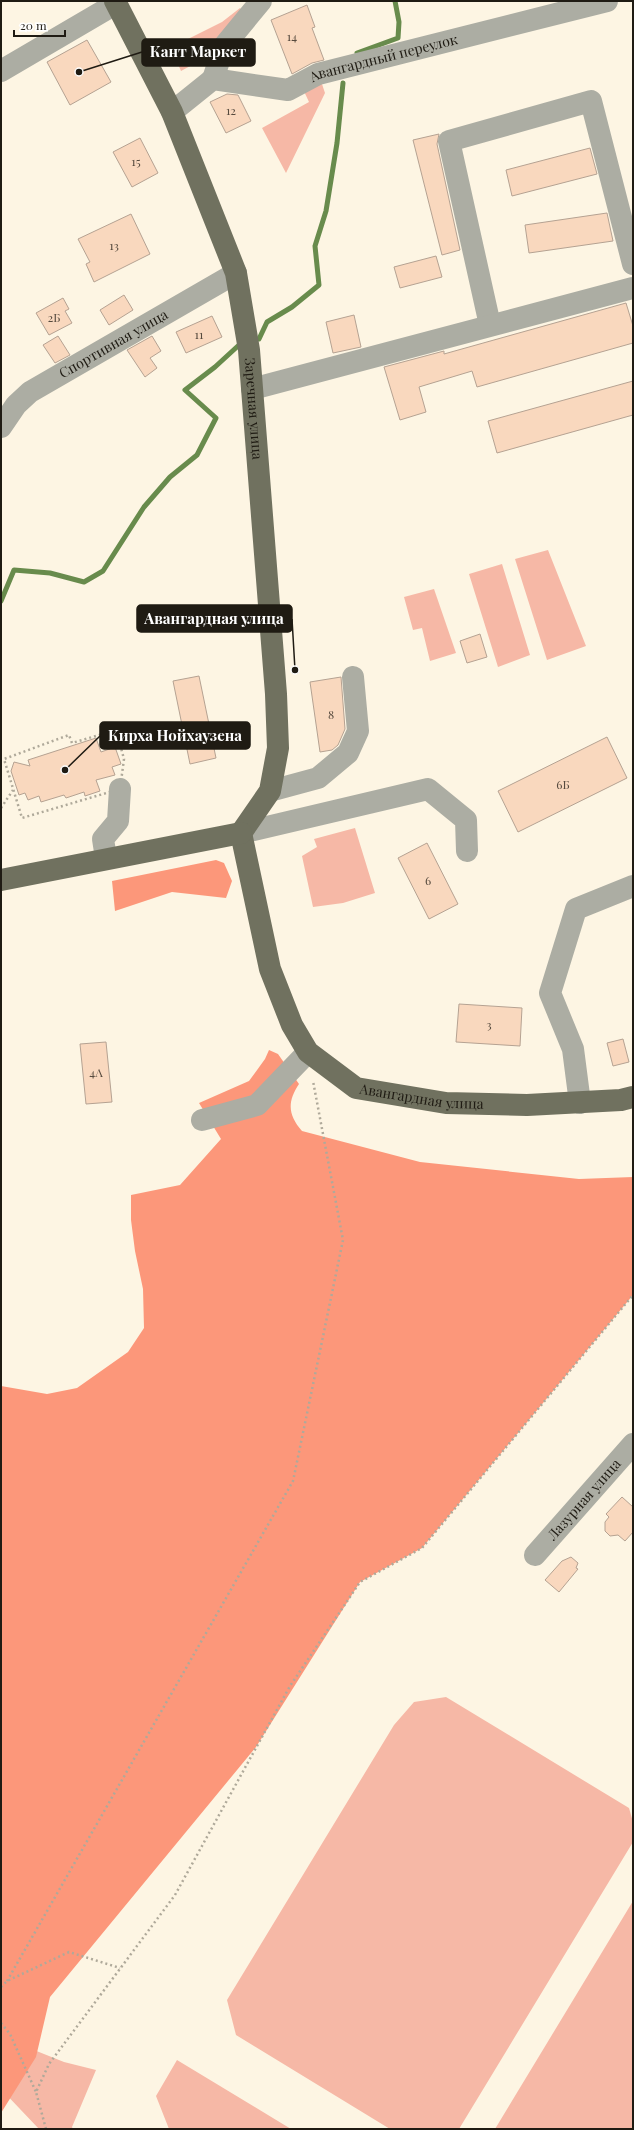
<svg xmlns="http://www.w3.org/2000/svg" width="634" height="2130" viewBox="0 0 634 2130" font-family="'Playfair Display',serif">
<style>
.green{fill:#f6b8a6}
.forest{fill:#fc977a}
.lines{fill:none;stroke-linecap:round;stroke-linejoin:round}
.stream{stroke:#688b4c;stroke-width:5}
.building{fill:#f9d8be;stroke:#b5a292}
.path{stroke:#afa99a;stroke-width:2.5;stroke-dasharray:2 3;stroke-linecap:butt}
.minor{stroke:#acada3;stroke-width:22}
.major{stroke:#70715f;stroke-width:22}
.labels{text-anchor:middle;stroke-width:4;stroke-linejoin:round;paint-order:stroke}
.number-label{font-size:12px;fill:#564a3e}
.street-label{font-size:14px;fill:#1f1b13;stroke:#fff}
.leader{fill:none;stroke:#1f1b13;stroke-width:1.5}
.callout-dot{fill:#1f1b13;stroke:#fff;stroke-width:1.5}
.callout{fill:#1f1b13;stroke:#1f1b13;stroke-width:1.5}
.callout-label{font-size:15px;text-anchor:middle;font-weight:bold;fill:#fff}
</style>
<rect width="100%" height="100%" fill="#fdf5e3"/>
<path class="green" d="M 240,8 L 245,14 L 194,64 L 181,71 L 174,55 L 177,47 L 182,42 L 222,22 Z
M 320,78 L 325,93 L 286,173 L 262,128 L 309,102 L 302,87 Z
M 548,550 L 586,646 L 547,660 L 515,559 Z
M 502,564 L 530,655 L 498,667 L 469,574 Z
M 434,589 L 456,653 L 430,661 L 422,628 L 413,630 L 404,597 Z
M 355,828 L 375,893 L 343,903 L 313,907 L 302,856 L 317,847 L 314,839 Z
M 446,1697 L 629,1808 L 633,1822 L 633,1842 L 459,2129 L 390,2129 L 236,2035 L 227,2000 L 394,1725 L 414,1702 Z
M 633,1901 L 633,2129 L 495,2129 Z
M 14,2042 L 64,2062 L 96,2070 L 72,2127 L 73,2129 L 39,2129 L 1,2089 Z
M 177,2060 L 291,2129 L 169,2129 L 156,2096 Z"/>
<path class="forest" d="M 216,860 L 224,863 L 232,881 L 226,898 L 172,892 L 115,911 L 112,881 Z
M 269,1050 L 278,1054 L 299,1084 C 287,1102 288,1115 302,1131 L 420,1162 L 579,1179 L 633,1177 L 633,1295 L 422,1548 L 360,1582 L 256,1747 L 50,1997 L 36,2057 L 1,2113 L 1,1386 L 47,1394 L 77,1388 L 128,1352 L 144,1328 L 143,1289 L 135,1251 L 131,1220 L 131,1195 L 180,1185 L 221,1139 L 199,1103 L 249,1081 L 265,1059 Z"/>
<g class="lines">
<path class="stream" d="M 357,53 L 398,38 L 399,22 L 395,1
M 259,339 L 267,322 L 292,307 L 319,285 L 315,246 L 326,211 L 337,143 L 343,83
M 1,601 L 14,570 L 50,573 L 84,582 L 103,571 L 144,507 L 170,477 L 197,455 L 216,418 L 185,390 L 215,367 L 239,345"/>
</g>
<path class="building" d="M 307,5 L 315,27 L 312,28 L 324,60 L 312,63 L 292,74 L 271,20 Z
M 87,40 L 111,82 L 70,105 L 47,62 Z
M 227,94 L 238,95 L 251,121 L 226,133 L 210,102 Z
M 439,134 L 437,144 L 460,250 L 442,255 L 413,140 Z
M 140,138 L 158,173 L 132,187 L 113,152 Z
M 590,148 L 597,174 L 512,196 L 506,170 Z
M 607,213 L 613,241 L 529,253 L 525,225 Z
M 131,214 L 150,254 L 94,282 L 86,264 L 90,262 L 78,239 Z
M 436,256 L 442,277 L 400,288 L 394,267 Z
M 124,295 L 133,310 L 109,325 L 100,310 Z
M 63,298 L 69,309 L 65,311 L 72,323 L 49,335 L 36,313 Z
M 626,303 L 633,326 L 633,343 L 477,387 L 472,371 L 419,387 L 426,412 L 400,420 L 384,367 L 444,351 L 444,354 Z
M 354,315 L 361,347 L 333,353 L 326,322 Z
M 212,316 L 222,337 L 186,353 L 176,332 Z
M 58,336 L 70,355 L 55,363 L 43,345 Z
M 152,336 L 161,351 L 150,358 L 157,368 L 145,377 L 127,350 Z
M 633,381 L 633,415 L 497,453 L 488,421 Z
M 480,634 L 487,657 L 467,663 L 460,641 Z
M 199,676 L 216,758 L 190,764 L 173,681 Z
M 341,677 L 345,729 L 338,745 L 332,750 L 320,752 L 310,682 Z
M 607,737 L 627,778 L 518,832 L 498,791 Z
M 96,738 L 101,752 L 115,747 L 121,764 L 112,767 L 115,775 L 96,780 L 100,791 L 85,796 L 84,792 L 66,798 L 64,795 L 41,802 L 39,796 L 28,800 L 25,793 L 19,795 L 11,771 L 14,762 L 30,766 L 28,760 Z
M 427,843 L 458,904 L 429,919 L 398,858 Z
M 459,1004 L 522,1008 L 520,1046 L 456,1042 Z
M 623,1039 L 629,1062 L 613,1066 L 607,1043 Z
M 106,1042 L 112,1102 L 86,1104 L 80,1044 Z
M 622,1497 L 633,1507 L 633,1532 L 625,1541 L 618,1535 L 610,1536 L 605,1531 L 605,1522 L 609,1517 L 606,1514 Z
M 571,1557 L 578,1563 L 576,1568 L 578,1569 L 559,1592 L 545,1580 L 562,1561 Z"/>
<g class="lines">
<path class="path" d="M 116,730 L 124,759 L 120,789 L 22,818 L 4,759 L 69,735 L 72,743 Z
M 1,808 L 13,790
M 7,1981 L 293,1481 L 343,1240 L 313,1081
M 1,1987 L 7,1981 L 69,1952 L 120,1968
M 1,2023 L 10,2034 L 36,2092
M 46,2129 L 36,2092 L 49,2064 L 175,1895 L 290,1686 L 360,1582 L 422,1548 L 633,1295"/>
<g class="minor">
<path d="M 1,71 L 117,3"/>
<path d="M 213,79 L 224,46 L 261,1"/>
<path id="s1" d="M 172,112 L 213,79 L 288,90 L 318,74 L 607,1"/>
<path d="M 490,325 L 449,141 L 591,101 L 633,264"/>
<path d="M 252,389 L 633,288"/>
<path id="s2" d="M 1,427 L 16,405 L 30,392 L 236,273"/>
<path d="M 270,791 L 318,778 L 348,753 L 358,731 L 353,677"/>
<path d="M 241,833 L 428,789 L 466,820 L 467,851"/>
<path d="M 106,858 L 103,839 L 118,821 L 120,789"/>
<path d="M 580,1103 L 573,1049 L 550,993 L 576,909 L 633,886"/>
<path d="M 202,1120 L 257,1105 L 308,1052"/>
<path id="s3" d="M 535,1555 L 633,1444"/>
</g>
<g class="major">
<path id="s4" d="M 115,1 L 172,112 L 236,273 L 249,350 L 276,694 L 278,748 L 270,791 L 241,833"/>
<path id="s5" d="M 241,833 L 270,969 L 292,1025 L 308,1052 L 356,1088 L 446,1103 L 527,1105 L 621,1100 L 633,1097"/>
<path d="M 1,880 L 241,833"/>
</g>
</g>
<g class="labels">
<g class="number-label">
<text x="292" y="41">14</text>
<text x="231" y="115">12</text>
<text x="136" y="166">15</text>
<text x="114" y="250">13</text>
<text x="54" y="322">2Б</text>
<text x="199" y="339">11</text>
<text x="331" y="719">8</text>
<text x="563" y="789">6Б</text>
<text x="428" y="885">6</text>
<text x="489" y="1029">3</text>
<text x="96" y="1077">4А</text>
</g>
<g class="street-label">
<text dy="5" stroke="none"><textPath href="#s1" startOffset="230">Авангардный переулок</textPath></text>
<text dy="5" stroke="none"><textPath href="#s2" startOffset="142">Спортивная улица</textPath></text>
<text dy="5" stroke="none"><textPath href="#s4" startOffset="435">Заречная улица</textPath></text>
<text dy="5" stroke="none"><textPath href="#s5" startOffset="357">Авангардная улица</textPath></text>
<text dy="5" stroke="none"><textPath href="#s3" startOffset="74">Лазурная улица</textPath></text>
</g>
</g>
<path class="leader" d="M79 72L142 52M295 670L292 619M65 770L100 736"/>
<g class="callout-dot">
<circle cx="79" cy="72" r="4"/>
<circle cx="295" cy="670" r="4"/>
<circle cx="65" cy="770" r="4"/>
</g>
<g class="callout">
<rect x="142" y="39" width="113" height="27" rx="4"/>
<rect x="137" y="605" width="155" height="27" rx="4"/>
<rect x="100" y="722" width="150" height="27" rx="4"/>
</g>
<g class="callout-label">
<text x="198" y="57">Кант Маркет</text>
<text x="214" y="624">Авангардная улица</text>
<text x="175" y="741">Кирха Нойхаузена</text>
</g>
<rect width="634" height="2130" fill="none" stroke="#1f1b13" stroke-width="4"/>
<path d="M14 30v6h51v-6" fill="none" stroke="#1f1b13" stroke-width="2"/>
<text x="20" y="30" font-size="12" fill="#1f1b13" stroke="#ffffff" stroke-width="3" paint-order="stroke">20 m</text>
</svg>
